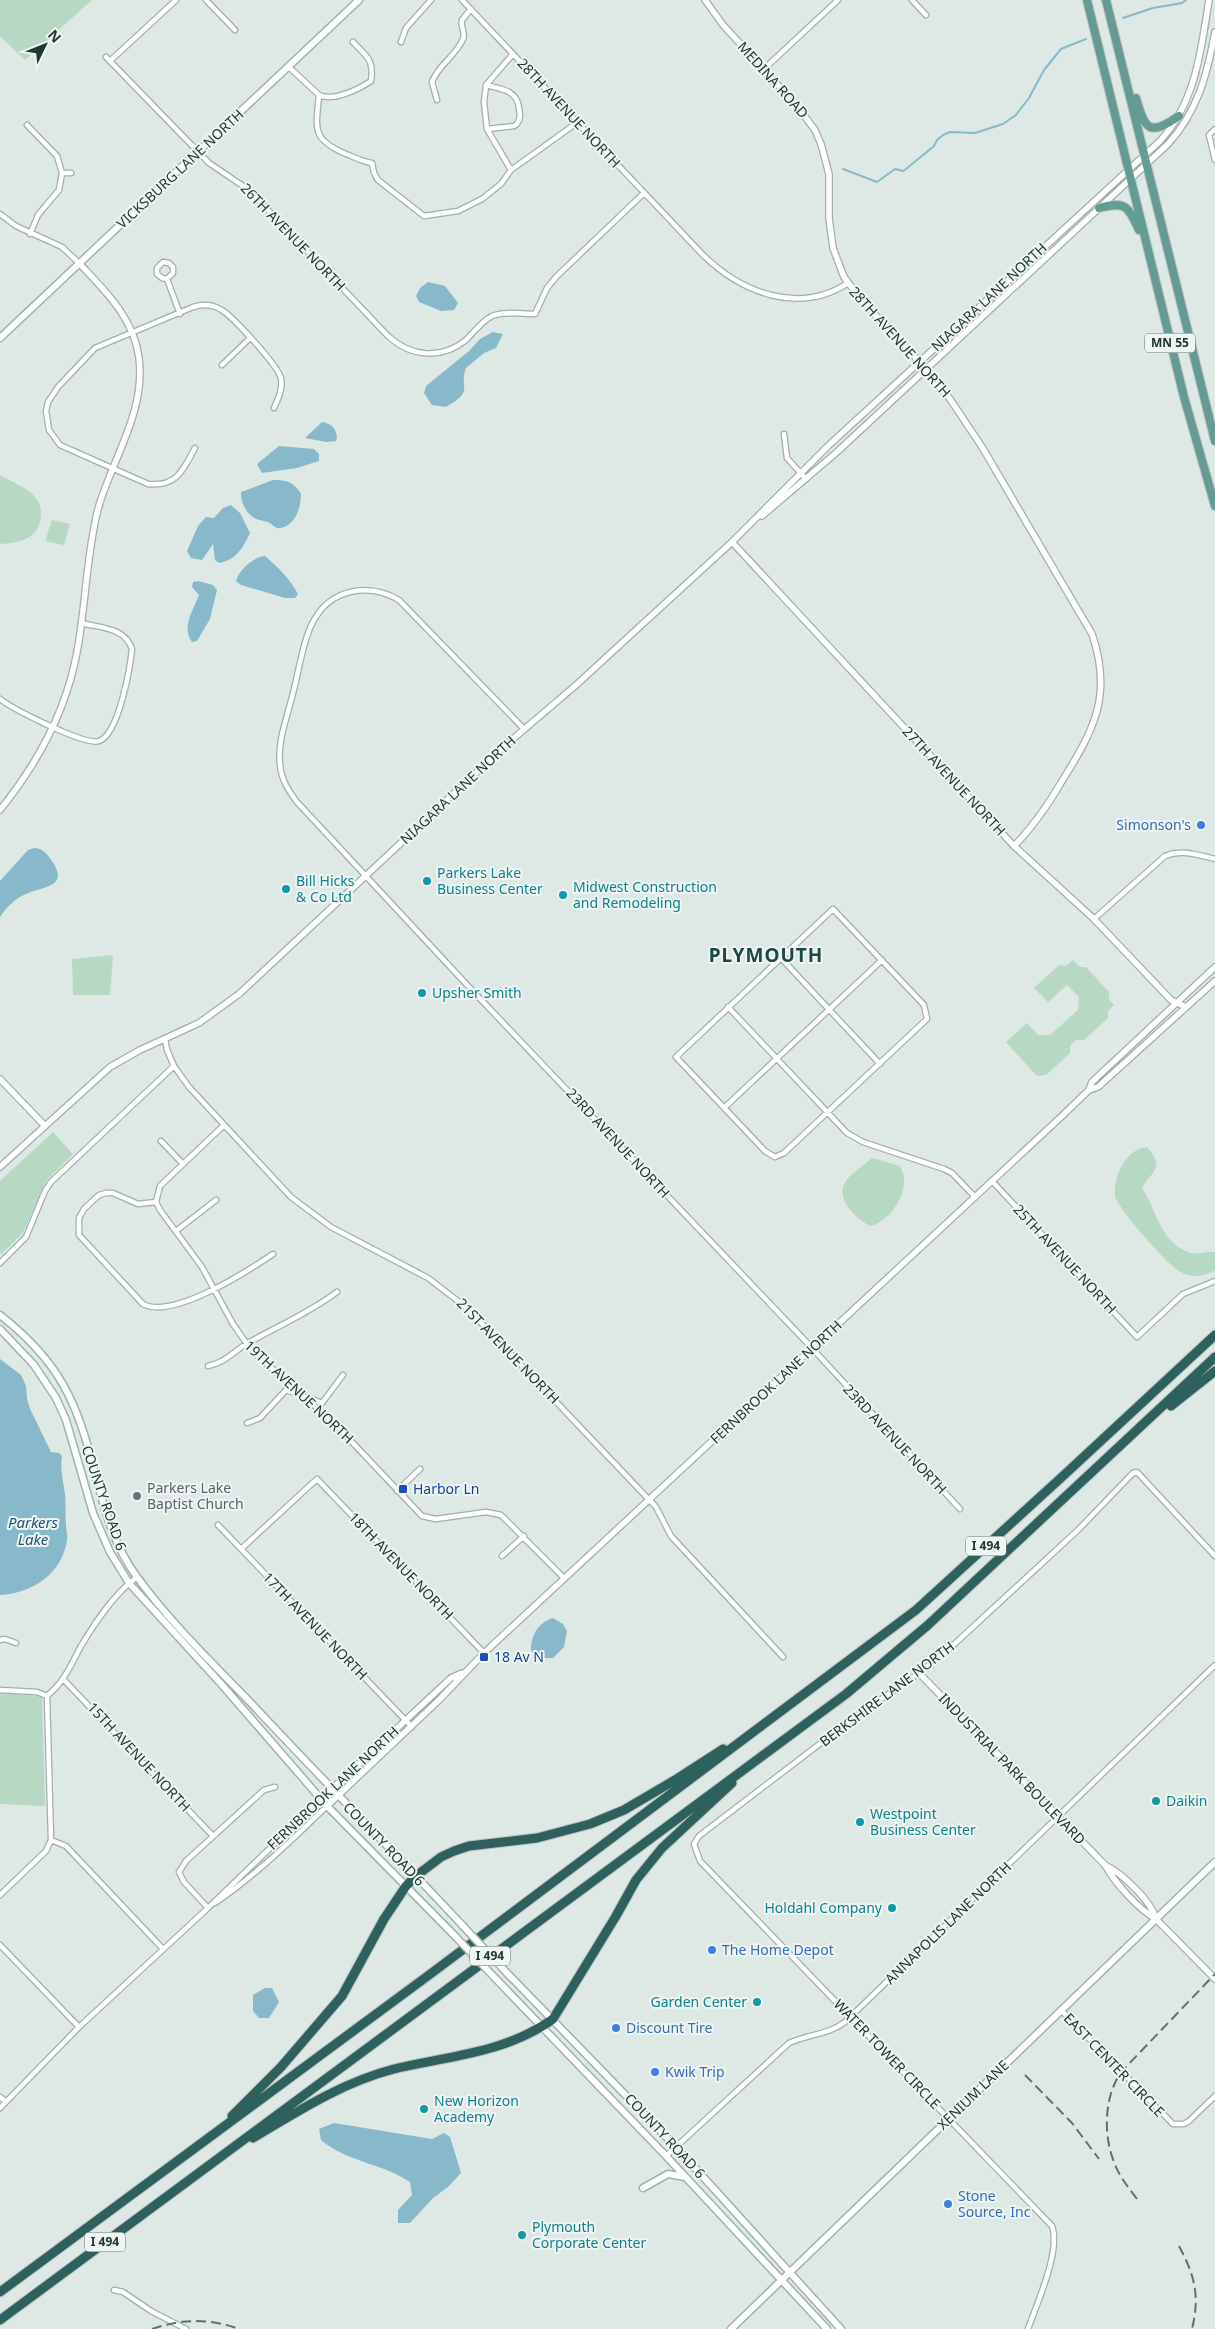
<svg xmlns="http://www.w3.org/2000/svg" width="1215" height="2329" viewBox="0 0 1215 2329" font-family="'Noto Sans',sans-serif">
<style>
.green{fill:#b7d9c4}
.water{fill:#88b9cb}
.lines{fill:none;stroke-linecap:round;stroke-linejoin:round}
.stream{stroke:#88b9cb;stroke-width:2}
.minor-casing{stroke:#a1afac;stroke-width:7}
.tertiary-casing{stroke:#a1afac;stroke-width:8}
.secondary-casing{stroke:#9eb3ae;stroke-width:9}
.primary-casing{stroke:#bcc3c2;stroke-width:10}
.motorway-casing{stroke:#bcc3c2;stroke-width:11}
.minor{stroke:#fff;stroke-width:4.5}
.tertiary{stroke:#fff;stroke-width:5.5}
.secondary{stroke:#fff;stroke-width:6}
.primary{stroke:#649c94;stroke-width:8}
.motorway{stroke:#2e615d;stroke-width:9}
.rail{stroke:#5a736f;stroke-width:2;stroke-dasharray:10 5;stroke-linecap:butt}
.secondary-bridge-casing{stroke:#9eb3ae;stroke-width:9;stroke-linecap:butt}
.secondary-bridge{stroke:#fff;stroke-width:6}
.shop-dot{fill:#3f7fe0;stroke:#eef5f2;stroke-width:2}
.culture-dot{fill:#0f9aa8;stroke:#eef5f2;stroke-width:2}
.transit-dot{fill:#1a4fb4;stroke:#eef5f2;stroke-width:2}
.worship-dot{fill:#6b7280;stroke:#eef5f2;stroke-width:2}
.labels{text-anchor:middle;stroke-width:4;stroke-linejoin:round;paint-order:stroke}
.shield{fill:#eef5f2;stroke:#5e706c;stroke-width:1}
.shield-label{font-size:12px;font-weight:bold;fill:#203733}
.street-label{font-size:14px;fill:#203733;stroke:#eef5f2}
.shop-label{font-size:14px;fill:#366cbe;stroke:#eef5f2;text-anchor:start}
.culture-label{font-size:14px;fill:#0d838f;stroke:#eef5f2;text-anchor:start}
.worship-label{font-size:14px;fill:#5b616d;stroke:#eef5f2;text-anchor:start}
.transit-label{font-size:14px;fill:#164399;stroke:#eef5f2;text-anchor:start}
.water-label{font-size:15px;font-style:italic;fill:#1f576e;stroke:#eef5f2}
.district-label{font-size:19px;font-weight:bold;letter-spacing:1px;fill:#1e4742;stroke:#eef5f2}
</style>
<rect width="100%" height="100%" fill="#dee8e5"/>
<path class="green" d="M 0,0 L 92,0 L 25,60 L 0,36 Z
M 0,475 C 11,482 25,486 34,496 C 40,502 41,508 41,517 C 39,539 19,543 0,544 Z
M 52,520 L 70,524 L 64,545 L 45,541 Z
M 113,955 L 110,995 L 73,995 L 72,959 Z
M 1073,960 L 1080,967 L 1086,967 L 1108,991 L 1110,996 L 1108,998 L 1114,1005 L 1108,1011 L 1108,1018 L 1084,1040 L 1076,1040 L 1070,1046 L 1070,1053 L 1046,1075 L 1037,1076 L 1006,1042 L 1027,1023 L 1038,1035 L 1050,1035 L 1078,1010 L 1079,997 L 1067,985 L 1048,1002 L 1034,988 L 1059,965 L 1066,966 Z
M 53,1132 L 73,1154 L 46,1181 L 23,1233 L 0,1255 L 0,1181 Z
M 1147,1147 C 1167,1170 1150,1171 1142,1188 C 1158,1211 1159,1243 1191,1253 C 1199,1255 1208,1251 1215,1252 L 1215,1271 C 1202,1276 1192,1279 1179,1271 C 1168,1265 1117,1208 1115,1196 C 1113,1176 1126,1149 1147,1147 Z
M 872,1158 L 900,1166 C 901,1169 904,1174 904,1177 C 906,1197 889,1222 870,1226 C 857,1219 835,1200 845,1182 C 851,1173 864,1165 872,1158 Z
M 0,1693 L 39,1696 L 42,1698 L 45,1806 L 0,1804 Z"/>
<path class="water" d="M 428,282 L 445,286 L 458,303 L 454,310 L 441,311 L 419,302 L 416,296 L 420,288 Z
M 493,332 L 503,334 L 496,348 L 484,353 L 466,368 C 458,388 476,390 446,407 L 432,405 L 424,393 L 426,386 L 469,351 L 480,339 Z
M 322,422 C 332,424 336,428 337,438 L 336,441 L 326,442 L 305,438 Z
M 279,446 L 314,449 L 319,454 L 319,461 L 297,468 L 262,473 L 257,464 Z
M 273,480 C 287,480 294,482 301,494 C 301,506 296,526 280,528 C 276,529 274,526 270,523 C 266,521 263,521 259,520 C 248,517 240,503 241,492 Z
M 231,505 L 240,513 L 250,533 C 243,548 236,560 219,563 L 215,560 L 213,544 L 202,560 L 191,558 L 187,551 L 198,526 L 206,517 L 214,518 L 223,508 Z
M 265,556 C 278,567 290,579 298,594 L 295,598 L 285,598 L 241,585 L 236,581 C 239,570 253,557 265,556 Z
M 198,581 L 213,585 L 217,590 L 210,619 L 197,641 L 192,642 C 181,627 193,611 199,595 L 192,587 L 193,582 Z
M 34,848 C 43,848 47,854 52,861 C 70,888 42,886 26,894 C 15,898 6,908 0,917 L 0,881 L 28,850 Z
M 0,1359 L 21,1375 L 26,1386 L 27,1399 L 31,1411 L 51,1452 L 59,1453 L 62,1456 C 60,1470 63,1480 65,1494 C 66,1504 65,1515 66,1525 C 66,1530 68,1536 67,1541 C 61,1575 32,1593 0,1595 Z
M 553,1618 L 563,1624 L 567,1631 L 564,1647 L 553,1658 L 538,1658 L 531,1651 C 531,1636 537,1623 553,1618 Z
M 265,1988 L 272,1988 L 279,2002 L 269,2018 L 259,2018 L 253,2011 L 253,1995 Z
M 334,2123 L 432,2139 L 444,2133 L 450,2137 L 461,2173 L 448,2187 L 433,2198 L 410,2223 L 398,2223 L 398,2210 L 412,2195 L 410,2182 C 382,2163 347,2162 321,2140 L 319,2129 Z"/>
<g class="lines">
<path class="stream" d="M 1123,18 L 1153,8 L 1182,3 L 1186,0
M 843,169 L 877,182 L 895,169 L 903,171 L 906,169 L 934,146 L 937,140 L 943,135 L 950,132 L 975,133 L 1003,124 L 1016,115 L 1029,98 L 1044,70 L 1061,49 L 1086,39"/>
<defs>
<path id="minor" d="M 206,0 L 235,30
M 462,0 L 703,255 C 742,293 799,315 848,283
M 912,0 L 926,15
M 401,42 L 406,28 L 431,0
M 106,57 L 209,163 L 249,190 L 388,336 C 411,357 441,360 466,340 C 474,332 482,321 492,316 C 504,311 522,314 535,314 L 547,288 L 556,277 L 644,193
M 111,60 L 176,0
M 289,67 L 319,95 C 316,129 311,139 346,154 C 354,157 363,162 372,163 L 374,173 L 378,180 L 424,216 L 458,211 L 482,199 L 501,184 L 511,170 L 578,122
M 764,69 L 838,0
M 486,85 C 501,89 517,90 519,108 C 520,114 521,118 517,124 L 514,126 L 487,129
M 319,95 C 333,102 359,89 371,81 C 374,59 367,57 353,42
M 437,100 L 432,82 C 438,65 456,56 463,39 C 466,33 460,27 462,20 L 471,9
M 27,125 L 57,156 L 62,173 L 59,190 L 38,215 L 30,234
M 1215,129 L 1209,135 L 1215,160
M 511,170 L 487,129 L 484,102 L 486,85 L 513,54
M 62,173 L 71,173
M 0,214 L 16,226 L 62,247 L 79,263
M 167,279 L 173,273 L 173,267 L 169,263 L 163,262 L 157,268 L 157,274 L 162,278 L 167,279 L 180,314
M 222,365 L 250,338
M 784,434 L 787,458 L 806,479
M 195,448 C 183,470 177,487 148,484 L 60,445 L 49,430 L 46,411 L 48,402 L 58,387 L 95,348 L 193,307 C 202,304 211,304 220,309 C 232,315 278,366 281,378 C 283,389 278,399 274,408
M 0,699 C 13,709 85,746 99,741 C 119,734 130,668 132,649 C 125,627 100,628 81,623
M 524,729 L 399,600 C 369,583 332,588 314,620 C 303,639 299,671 293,693 C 288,715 277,741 280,764 C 281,779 288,790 297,802 L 469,987 L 812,1348 L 960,1509
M 833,909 L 924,1005 L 927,1019 L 784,1153 L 775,1157 L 765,1151 L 676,1057 Z
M 1094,919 L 1165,856 C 1182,849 1198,855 1215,859
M 781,958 L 880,1064
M 728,1007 L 847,1133 L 863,1142 L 944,1169 L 952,1173 L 975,1197
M 165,1039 L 167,1050 L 174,1066 L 189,1087 L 291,1197 L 331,1227 L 428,1278 L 467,1308 L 656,1507 L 671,1536 L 783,1657
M 724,1108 L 882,960
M 223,1126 L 160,1186 L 156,1202 L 160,1210 L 202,1267 L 233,1324 L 252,1351 L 334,1423 L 422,1516 L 436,1519 L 486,1512 L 501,1515 L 564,1578
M 161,1141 L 183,1164
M 992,1181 L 1137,1337 L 1183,1294 L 1215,1281
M 156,1202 L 138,1204 L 113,1193 L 106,1193 L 99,1195 L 84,1209 L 79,1218 L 79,1235 L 143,1304 C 172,1320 248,1271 273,1254
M 176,1231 L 216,1200
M 0,1263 L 26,1237 L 45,1191 L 51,1182 L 174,1066
M 208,1366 C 225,1363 234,1351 248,1343 C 278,1326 309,1313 337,1292
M 309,1398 L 322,1403 L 343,1375
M 247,1423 L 260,1418 L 286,1390 L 302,1395
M 397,1491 L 420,1469
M 218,1525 L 412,1727
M 241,1549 L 317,1479 L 484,1653
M 502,1556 L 524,1536
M 0,1640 L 5,1639 L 16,1643
M 64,1680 L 213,1836
M 0,1690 L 37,1692 L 47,1696 C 64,1682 71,1665 81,1646 C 96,1621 114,1594 137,1577
M 47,1696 L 51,1840 L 66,1846 L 163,1949
M 0,1895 L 46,1851 L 51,1840
M 215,1903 C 256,1875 292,1840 327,1806
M 208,1908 L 184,1882 L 179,1872 L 186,1861 L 264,1790 L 275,1787
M 0,1945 L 79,2027
M 1061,2010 L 1173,2124 L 1184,2124 L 1189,2121 L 1215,2096
M 0,2097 L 6,2102
M 0,2108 L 79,2027 L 208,1908 L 321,1799
M 666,2156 L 789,2043 C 808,2034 828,2035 845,2022 L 1215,1665
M 114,2290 L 123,2292 L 151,2311 L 186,2329
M 1028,2329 C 1037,2303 1061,2251 1052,2226 L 700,1861 L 694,1844 L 699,1836 L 855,1717 L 919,1673 L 948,1650 L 1078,1530 L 1133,1473 L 1137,1472 L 1215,1556"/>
<path id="tertiary" d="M 705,0 L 723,25 L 796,105 L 815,130 L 821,144 L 829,174 L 829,218 L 833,248 L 844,277 L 862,301 L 914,356 L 950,399 L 982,447 L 1092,634 C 1113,695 1094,730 1062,781 C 1048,805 1034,826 1014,846
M 762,516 L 837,452 L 1168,144 C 1198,111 1207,75 1215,32
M 732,542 L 1014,846 L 1094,919 L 1171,1000 L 1186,1007
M 0,810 C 38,763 66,712 77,652 C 86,605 86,556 98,509 C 112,459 146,412 139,358 C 134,318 105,291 79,263
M 0,1079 L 45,1126
M 1089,1090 L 1098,1087 L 1215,981
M 0,1167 L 110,1067 L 140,1050 L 199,1023 L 239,994 L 507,744 L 575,686 L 732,542 L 828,446 L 1160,141 C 1196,102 1201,50 1209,0
M 919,1673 L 1105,1865 C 1116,1884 1137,1908 1156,1919 L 1215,1979
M 321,1799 L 451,1678 L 462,1673
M 327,1806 L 440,1699 L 484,1653 L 1062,1116 L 1089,1090 L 1092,1082 L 1215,967
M 1105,1865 C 1122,1873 1151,1901 1156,1919"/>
<path id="secondary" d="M 0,338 L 359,0
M 0,1315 C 27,1336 53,1363 68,1394 C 98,1453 97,1523 137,1577 C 170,1622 211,1662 250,1702 C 320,1777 393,1851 463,1926
M 0,1329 L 34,1365 L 56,1398 L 66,1420 L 93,1513 L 110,1552 L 129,1583 L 223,1686 L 327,1806 L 453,1934
M 506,1972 L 676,2147 L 841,2329
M 496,1979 L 666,2156 L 827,2329
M 643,2188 L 668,2174 L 685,2177
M 731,2329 L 1215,1862"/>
<path id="primary" d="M 1087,0 L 1184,397 L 1215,506
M 1106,0 L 1215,441
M 1136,98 C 1145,131 1150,136 1179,116
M 1099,208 C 1126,201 1128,206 1139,230"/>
<path id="motorway" d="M 1171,1406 L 1215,1371
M 232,2116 L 281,2067 L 342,1996 L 384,1919 L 406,1886 L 416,1876 L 441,1857 L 454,1851 L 469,1846 L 537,1838 L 590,1824 L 624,1810 L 675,1780 L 723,1749
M 253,2138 C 298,2111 343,2082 394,2069 C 448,2056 506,2053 553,2019 L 616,1916 L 636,1880 L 662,1848 L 732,1783
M 0,2292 L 429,1975 L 916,1610 L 1063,1476 L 1215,1335
M 0,2320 L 846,1694 L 928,1625 L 1215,1357"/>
</defs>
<use href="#minor" class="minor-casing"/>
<use href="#tertiary" class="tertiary-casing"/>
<use href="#secondary" class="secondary-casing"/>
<use href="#primary" class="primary-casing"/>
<use href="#motorway" class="motorway-casing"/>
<use href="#minor" class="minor"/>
<use href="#tertiary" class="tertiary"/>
<use href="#secondary" class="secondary"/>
<use href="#primary" class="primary"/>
<use href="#motorway" class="motorway"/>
<path class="rail" d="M 1025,2075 L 1072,2123 L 1099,2159
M 1137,2199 C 1128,2187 1119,2176 1114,2162 C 1103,2135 1104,2095 1122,2071 L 1215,1974
M 1179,2246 C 1195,2276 1200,2296 1192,2329
M 152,2329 C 181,2319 209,2318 239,2329"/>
<defs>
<path id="secondary-bridge" d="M 463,1926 L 506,1972
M 453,1934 L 496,1979"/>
</defs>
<use href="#secondary-bridge" class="secondary-bridge-casing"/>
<use href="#secondary-bridge" class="secondary-bridge"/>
</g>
<g class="shop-dot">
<circle cx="1201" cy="825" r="5"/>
<circle cx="712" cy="1950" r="5"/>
<circle cx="616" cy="2028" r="5"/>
<circle cx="655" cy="2072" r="5"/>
<circle cx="948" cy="2204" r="5"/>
</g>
<g class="culture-dot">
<circle cx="427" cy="881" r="5"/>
<circle cx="286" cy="889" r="5"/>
<circle cx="563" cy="895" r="5"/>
<circle cx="422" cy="993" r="5"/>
<circle cx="1156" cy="1801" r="5"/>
<circle cx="860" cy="1822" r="5"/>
<circle cx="892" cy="1908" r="5"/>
<circle cx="757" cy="2002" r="5"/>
<circle cx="424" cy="2109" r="5"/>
<circle cx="522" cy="2235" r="5"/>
</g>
<g class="transit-dot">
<rect x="398" y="1484" width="10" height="10" rx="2.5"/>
<rect x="479" y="1652" width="10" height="10" rx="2.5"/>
</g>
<circle class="worship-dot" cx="137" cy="1496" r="5"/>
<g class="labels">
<g class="shield">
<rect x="1145" y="333.5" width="50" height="19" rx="4"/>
<rect x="966" y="1536.5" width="40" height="19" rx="4"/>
<rect x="470" y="1946.5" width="40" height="19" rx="4"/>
<rect x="85" y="2232.5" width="40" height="19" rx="4"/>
</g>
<g class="shield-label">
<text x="1170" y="347">MN 55</text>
<text x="986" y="1550">I 494</text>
<text x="490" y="1960">I 494</text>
<text x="105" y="2246">I 494</text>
</g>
<g class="street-label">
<text transform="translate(773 80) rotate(48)" y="5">MEDINA ROAD</text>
<text transform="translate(569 113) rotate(47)" y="5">28TH AVENUE NORTH</text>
<text transform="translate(180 169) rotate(-43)" y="5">VICKSBURG LANE NORTH</text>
<text transform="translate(293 237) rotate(46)" y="5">26TH AVENUE NORTH</text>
<text transform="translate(989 297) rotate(-43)" y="5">NIAGARA LANE NORTH</text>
<text transform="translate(900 342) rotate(48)" y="5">28TH AVENUE NORTH</text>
<text transform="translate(954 781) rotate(47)" y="5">27TH AVENUE NORTH</text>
<text transform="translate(458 790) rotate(-43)" y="5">NIAGARA LANE NORTH</text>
<text transform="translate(618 1143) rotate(47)" y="5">23RD AVENUE NORTH</text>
<text transform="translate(1065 1259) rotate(47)" y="5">25TH AVENUE NORTH</text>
<text transform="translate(508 1351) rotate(46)" y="5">21ST AVENUE NORTH</text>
<text transform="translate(776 1382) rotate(-43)" y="5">FERNBROOK LANE NORTH</text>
<text transform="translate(299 1392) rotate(43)" y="5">19TH AVENUE NORTH</text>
<text transform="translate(895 1439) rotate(47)" y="5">23RD AVENUE NORTH</text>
<text transform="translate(104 1498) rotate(71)" y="5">COUNTY ROAD 6</text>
<text transform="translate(401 1566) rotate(46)" y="5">18TH AVENUE NORTH</text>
<text transform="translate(315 1626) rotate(46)" y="5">17TH AVENUE NORTH</text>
<text transform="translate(887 1694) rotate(-37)" y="5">BERKSHIRE LANE NORTH</text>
<text transform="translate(139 1757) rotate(47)" y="5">15TH AVENUE NORTH</text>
<text transform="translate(1012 1769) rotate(46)" y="5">INDUSTRIAL PARK BOULEVARD</text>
<text transform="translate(333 1788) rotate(-43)" y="5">FERNBROOK LANE NORTH</text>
<text transform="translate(384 1844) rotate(46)" y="5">COUNTY ROAD 6</text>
<text transform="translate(948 1923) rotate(-44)" y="5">ANNAPOLIS LANE NORTH</text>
<text transform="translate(887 2054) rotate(46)" y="5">WATER TOWER CIRCLE</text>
<text transform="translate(1114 2065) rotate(46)" y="5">EAST CENTER CIRCLE</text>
<text transform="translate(973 2095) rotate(-44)" y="5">XENIUM LANE</text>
<text transform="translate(665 2136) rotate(47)" y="5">COUNTY ROAD 6</text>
</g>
<g class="shop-label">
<text x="1191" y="830" text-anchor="end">Simonson's</text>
<text x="722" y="1955">The Home Depot</text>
<text x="626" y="2033">Discount Tire</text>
<text x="665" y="2077">Kwik Trip</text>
<text x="958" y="2201">Stone<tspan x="958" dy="16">Source, Inc</tspan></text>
</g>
<g class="culture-label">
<text x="437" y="878">Parkers Lake<tspan x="437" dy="16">Business Center</tspan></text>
<text x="296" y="886">Bill Hicks<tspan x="296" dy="16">&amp; Co Ltd</tspan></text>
<text x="573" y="892">Midwest Construction<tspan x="573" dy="16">and Remodeling</tspan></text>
<text x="432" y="998">Upsher Smith</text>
<text x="1166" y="1806">Daikin</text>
<text x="870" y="1819">Westpoint<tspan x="870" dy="16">Business Center</tspan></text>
<text x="882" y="1913" text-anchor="end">Holdahl Company</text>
<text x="747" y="2007" text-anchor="end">Garden Center</text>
<text x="434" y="2106">New Horizon<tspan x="434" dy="16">Academy</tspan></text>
<text x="532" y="2232">Plymouth<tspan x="532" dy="16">Corporate Center</tspan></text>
</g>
<g class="worship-label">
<text x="147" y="1493">Parkers Lake<tspan x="147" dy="16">Baptist Church</tspan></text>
</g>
<g class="transit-label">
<text x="413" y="1494">Harbor Ln</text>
<text x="494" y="1662">18 Av N</text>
</g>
<g class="water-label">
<text x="33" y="1528">Parkers<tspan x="33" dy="17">Lake</tspan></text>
</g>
<g class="district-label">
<text x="766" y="962">PLYMOUTH</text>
</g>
</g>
<g transform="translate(45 45) rotate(47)" stroke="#eef5f2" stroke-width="4" paint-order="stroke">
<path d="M0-4L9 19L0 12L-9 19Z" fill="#203733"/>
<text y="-8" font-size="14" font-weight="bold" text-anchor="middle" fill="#203733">N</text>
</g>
</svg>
